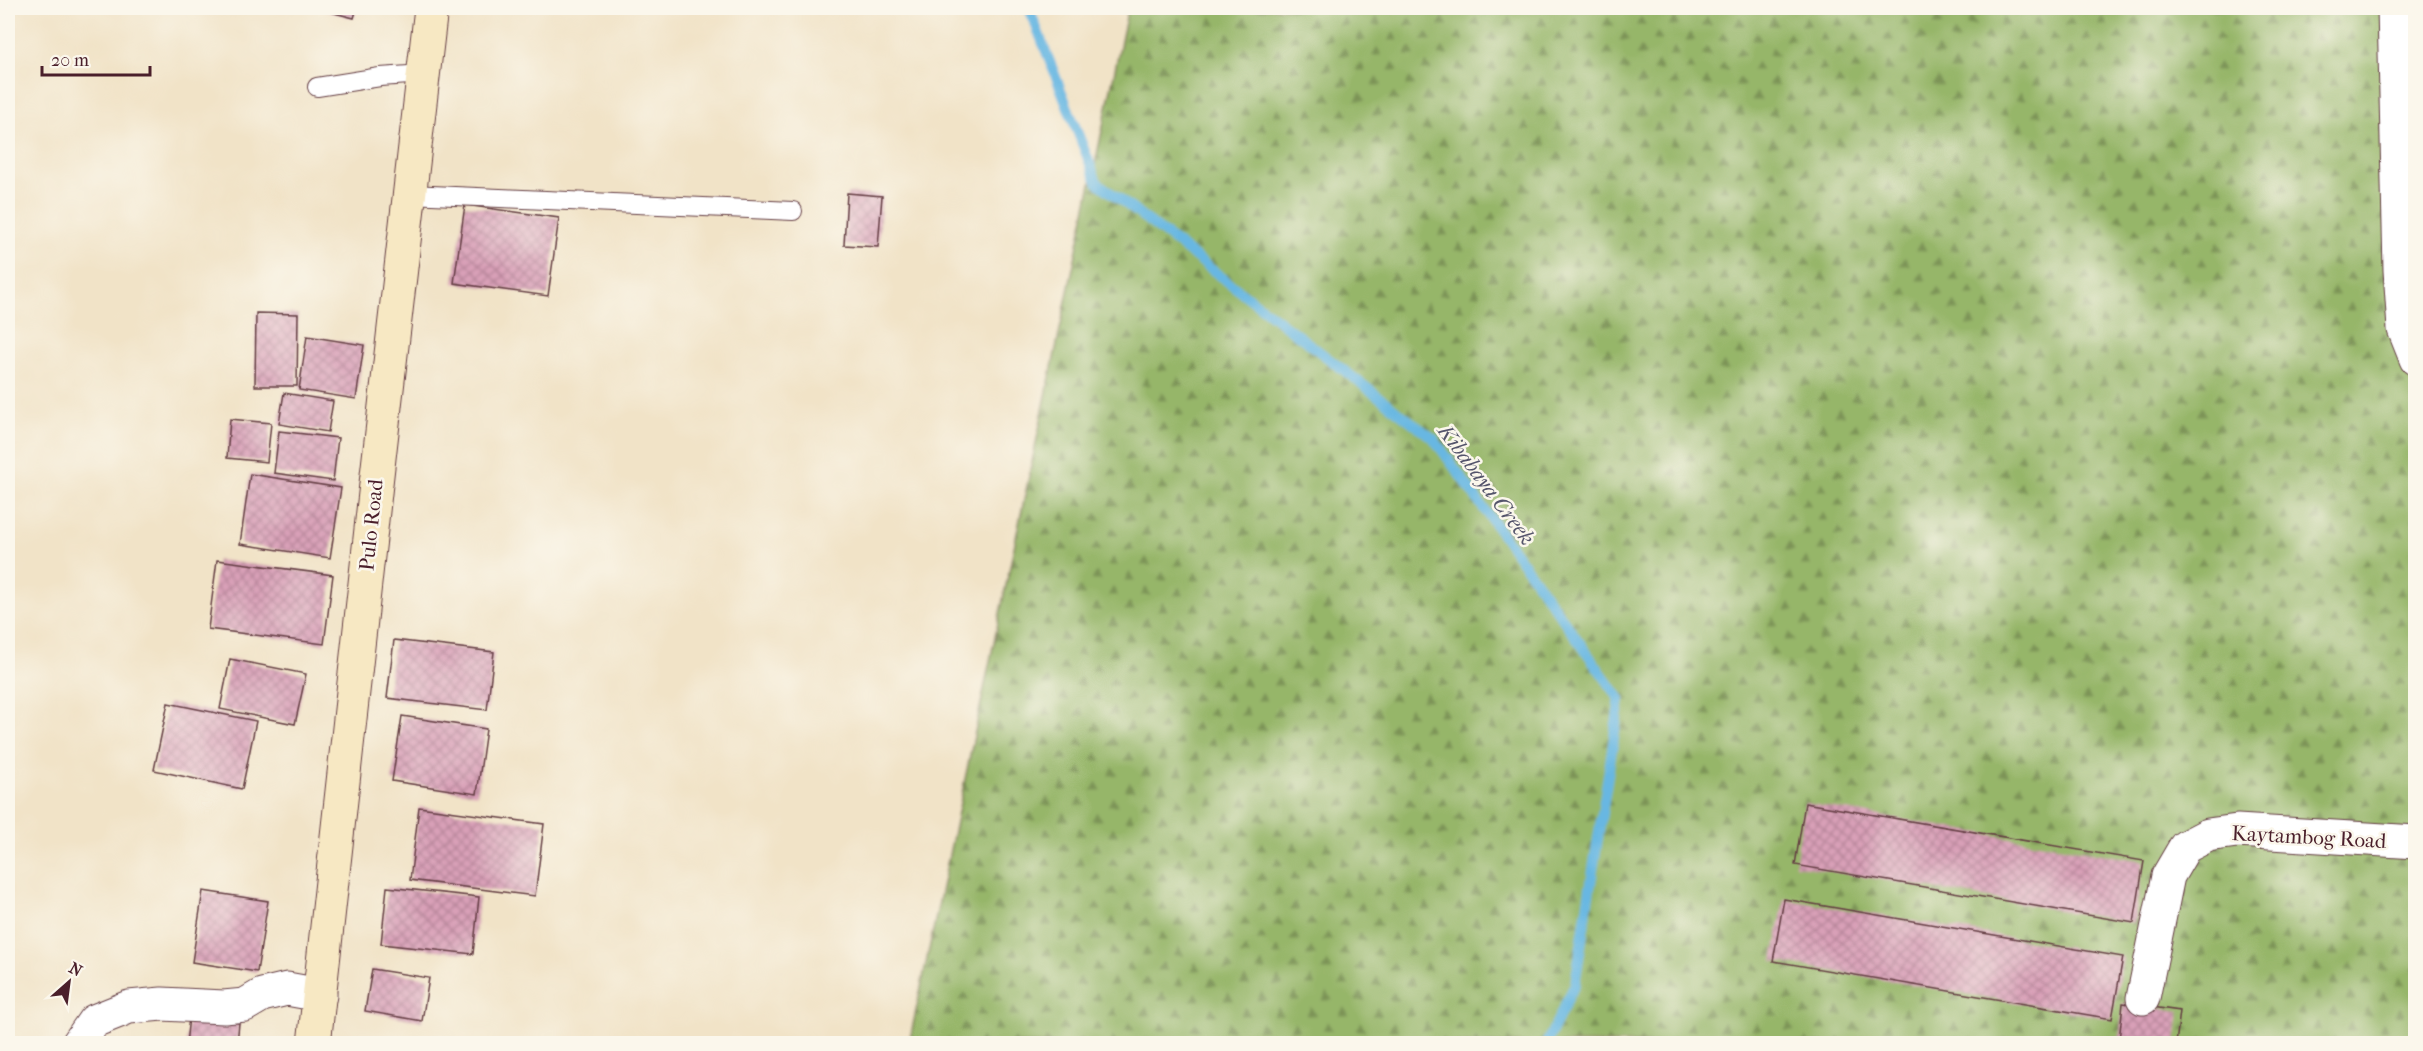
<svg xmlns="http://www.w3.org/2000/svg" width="2423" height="1051" viewBox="0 0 2423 1051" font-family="'IM FELL French Canon',serif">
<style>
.forest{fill:url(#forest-firs);stroke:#706a4a;stroke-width:1.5}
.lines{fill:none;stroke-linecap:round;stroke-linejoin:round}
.stream{stroke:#68b7e2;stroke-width:10}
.building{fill:url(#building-cross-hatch)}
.lane-casing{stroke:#633c42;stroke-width:20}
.street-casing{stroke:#633c42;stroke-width:35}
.secondary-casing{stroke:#633c42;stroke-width:35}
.lane{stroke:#fff;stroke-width:18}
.street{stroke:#fff;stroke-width:33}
.secondary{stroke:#f7e8c3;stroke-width:33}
.labels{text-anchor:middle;stroke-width:5;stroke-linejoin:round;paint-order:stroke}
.street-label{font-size:21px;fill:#4a1f2b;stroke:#fbf7ec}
.water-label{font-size:22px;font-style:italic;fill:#54546b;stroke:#fbf7ec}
</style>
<defs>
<pattern id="forest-firs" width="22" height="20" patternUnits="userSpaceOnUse" patternTransform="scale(1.5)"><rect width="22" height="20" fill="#96b669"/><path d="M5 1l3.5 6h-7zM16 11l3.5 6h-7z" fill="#7c9357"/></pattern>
<pattern id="building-cross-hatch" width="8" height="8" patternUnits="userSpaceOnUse" patternTransform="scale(1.5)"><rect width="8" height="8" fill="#d9a0b8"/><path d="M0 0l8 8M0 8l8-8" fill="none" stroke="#b28296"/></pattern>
</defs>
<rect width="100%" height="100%" fill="#fbf7ec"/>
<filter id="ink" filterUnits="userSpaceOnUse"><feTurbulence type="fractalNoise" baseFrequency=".0167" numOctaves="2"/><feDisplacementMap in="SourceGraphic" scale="12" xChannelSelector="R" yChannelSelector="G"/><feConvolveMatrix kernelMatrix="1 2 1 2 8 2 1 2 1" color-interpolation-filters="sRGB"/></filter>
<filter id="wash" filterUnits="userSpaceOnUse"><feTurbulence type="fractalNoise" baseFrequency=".008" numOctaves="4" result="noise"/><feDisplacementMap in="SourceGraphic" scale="24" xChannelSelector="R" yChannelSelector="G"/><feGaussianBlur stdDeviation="1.35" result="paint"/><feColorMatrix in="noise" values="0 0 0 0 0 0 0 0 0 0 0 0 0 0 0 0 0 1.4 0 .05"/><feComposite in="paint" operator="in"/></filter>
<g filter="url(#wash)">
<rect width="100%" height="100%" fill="#f1e3c7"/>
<path class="forest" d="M 1128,8 L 2415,8 L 2415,1043 L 909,1044 Z"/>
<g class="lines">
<path class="stream" d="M 1029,8 L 1097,182 L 1434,439 L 1620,699 L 1575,984 L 1546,1044"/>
</g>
<g id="blocks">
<path class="building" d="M 315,8 L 357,8 L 354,18 Z
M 847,193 L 882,196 L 878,247 L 844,245 Z
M 465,205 L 559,218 L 548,296 L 454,283 Z
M 256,313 L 298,314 L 297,386 L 255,386 Z
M 307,336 L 364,345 L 356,399 L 299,390 Z
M 284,393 L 333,401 L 328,432 L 279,424 Z
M 230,419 L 271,423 L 267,462 L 227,458 Z
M 279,431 L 338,438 L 333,481 L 274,473 Z
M 250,474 L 341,488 L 330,558 L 240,544 Z
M 217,560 L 333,575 L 324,644 L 208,629 Z
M 394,640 L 494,652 L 487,710 L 387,698 Z
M 230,659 L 306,674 L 295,724 L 220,709 Z
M 168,703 L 256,721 L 242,789 L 154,770 Z
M 402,716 L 486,729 L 477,794 L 392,781 Z
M 1805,803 L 2144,861 L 2134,923 L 1795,865 Z
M 419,807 L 544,824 L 535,896 L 410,880 Z
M 387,887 L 479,897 L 473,954 L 381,944 Z
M 203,891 L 268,901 L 257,972 L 192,962 Z
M 1784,899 L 2123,957 L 2112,1019 L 1773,961 Z
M 372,969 L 429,978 L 422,1021 L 365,1011 Z
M 2123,1003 L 2180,1011 L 2176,1044 L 2141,1044 L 2119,1041 Z
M 189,1017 L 239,1023 L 237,1044 L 186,1044 Z"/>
</g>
</g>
<g filter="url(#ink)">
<use href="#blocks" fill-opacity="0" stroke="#633c42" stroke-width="1.5"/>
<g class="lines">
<defs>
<path id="lane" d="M 317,87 L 380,77 L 424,74
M 409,194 L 793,211"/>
<path id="street" d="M 2394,8 L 2400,270 L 2404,329 L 2416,359
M 2143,998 L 2168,876 L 2185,847 L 2208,835 L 2237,831 L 2416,842
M 78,1044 L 94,1021 L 129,1007 L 162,1004 L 224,1007 L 245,1005 L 262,995 L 287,989 L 320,995"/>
<path id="secondary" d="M 314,1044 L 376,484 L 431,8"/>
</defs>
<use href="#lane" class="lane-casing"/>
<use href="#street" class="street-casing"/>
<use href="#secondary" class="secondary-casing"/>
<use href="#lane" class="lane"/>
<use href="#street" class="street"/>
<use href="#secondary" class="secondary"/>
</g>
</g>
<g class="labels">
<g class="street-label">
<text transform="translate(371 525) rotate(-84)" y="7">Pulo Road</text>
<text transform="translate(2309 837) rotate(3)" y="7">Kaytambog Road</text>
</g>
<g class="water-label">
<text transform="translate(1487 484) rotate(53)" y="8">Kibabaya Creek</text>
</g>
</g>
<rect width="2423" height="1051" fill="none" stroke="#fbf7ec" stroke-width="30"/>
<g transform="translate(69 982) rotate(28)" stroke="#fbf7ec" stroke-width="4.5" paint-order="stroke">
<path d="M0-4.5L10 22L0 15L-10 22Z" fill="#4a1f2b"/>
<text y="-9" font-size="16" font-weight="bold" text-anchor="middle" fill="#4a1f2b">N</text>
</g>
<path d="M42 66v9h108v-9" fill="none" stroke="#4a1f2b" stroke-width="3"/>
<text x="51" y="66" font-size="18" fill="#4a1f2b" stroke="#fbf7ec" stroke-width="4.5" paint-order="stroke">20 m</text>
</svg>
